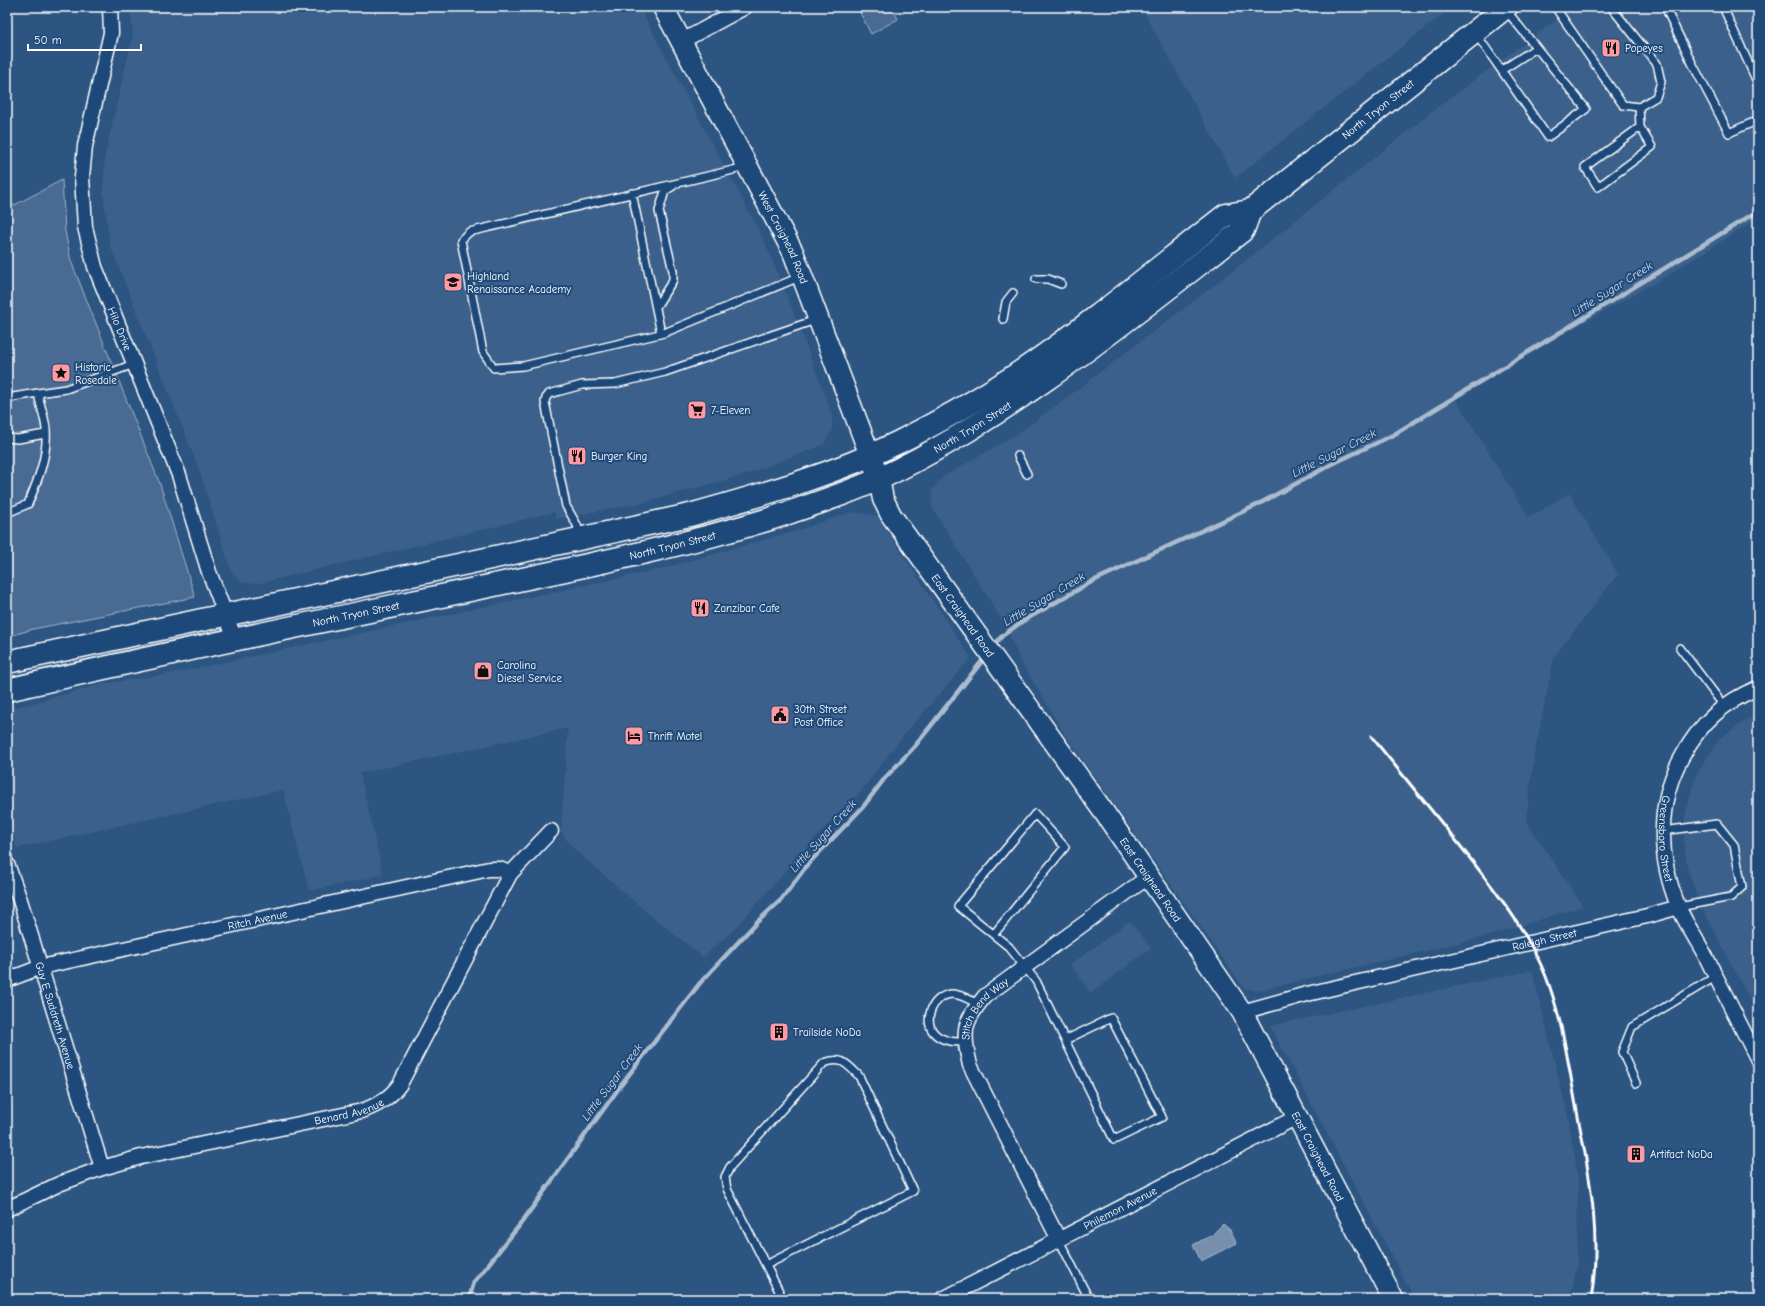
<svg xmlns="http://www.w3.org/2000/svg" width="1765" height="1306" viewBox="0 0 1765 1306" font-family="'Comic Neue',sans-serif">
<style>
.built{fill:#3b618b}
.green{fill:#486b92;stroke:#a4b5c8}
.water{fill:#748fad;stroke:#acbcce}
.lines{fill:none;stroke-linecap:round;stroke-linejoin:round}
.stream{stroke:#acbcce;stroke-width:4.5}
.lane-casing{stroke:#fff;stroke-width:10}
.street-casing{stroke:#fff;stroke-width:17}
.secondary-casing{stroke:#fff;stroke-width:23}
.primary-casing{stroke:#fff;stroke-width:25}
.lane{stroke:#1f4a7a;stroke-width:7}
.street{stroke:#1f4a7a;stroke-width:14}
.secondary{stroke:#1f4a7a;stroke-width:20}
.primary{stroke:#1f4a7a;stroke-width:22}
.rail{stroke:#fff;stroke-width:3}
.labels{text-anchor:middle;stroke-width:4;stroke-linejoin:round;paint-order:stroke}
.poi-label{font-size:11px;fill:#fff;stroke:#1f4a7a;text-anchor:start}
.street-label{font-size:11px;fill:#fff;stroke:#1f4a7a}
.water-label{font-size:12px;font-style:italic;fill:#d5dde6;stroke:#1f4a7a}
</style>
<rect width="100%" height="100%" fill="#2c5582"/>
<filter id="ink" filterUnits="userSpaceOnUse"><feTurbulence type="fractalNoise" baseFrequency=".025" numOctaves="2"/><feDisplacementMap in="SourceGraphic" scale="8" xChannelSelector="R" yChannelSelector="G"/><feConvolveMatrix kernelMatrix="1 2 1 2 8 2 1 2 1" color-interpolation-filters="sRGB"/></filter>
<g filter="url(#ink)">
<path class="built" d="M 130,7 L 639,7 L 763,238 L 792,308 L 832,414 L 832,431 L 823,445 L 747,474 L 642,503 L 556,519 L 555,512 L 256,584 L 241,582 L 231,571 L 199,469 L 110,245 L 103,193 L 105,155 L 133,34 Z
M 1141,7 L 1452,7 L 1235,178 Z
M 1574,7 L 1758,7 L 1758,218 L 1668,275 L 1454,396 L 1529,518 L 1569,493 L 1618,574 L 1554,657 L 1534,756 L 1526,821 L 1583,906 L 1488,936 L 1256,991 L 1244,988 L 1066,736 L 1019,658 L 1006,627 L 932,507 L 932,490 L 943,477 L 1017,434 L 1061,402 L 1221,280 L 1439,106 Z
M 851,512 L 877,516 L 971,658 L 903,736 L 859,794 L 848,802 L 733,930 L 703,957 L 650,915 L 573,848 L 561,832 L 568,728 L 360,773 L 383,875 L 309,891 L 283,790 L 17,848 L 7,818 L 7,710 L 103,684 L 179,672 L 657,570 L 796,531 Z
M 1758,712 L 1758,1015 L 1699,902 L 1687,867 L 1684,842 L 1685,816 L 1696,775 L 1720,738 Z
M 1130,921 L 1151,948 L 1091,993 L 1070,965 Z
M 1532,970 L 1568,1116 L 1578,1177 L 1577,1265 L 1570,1299 L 1415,1299 L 1270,1026 Z"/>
<path class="green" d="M 857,7 L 892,7 L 898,19 L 871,34 Z
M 62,180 L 65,231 L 71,261 L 160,484 L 195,597 L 33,629 L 7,637 L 7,209 Z"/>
<path class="water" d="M 1223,1224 L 1230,1230 L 1237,1243 L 1201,1261 L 1193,1245 L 1212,1235 Z"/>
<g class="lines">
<path class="stream" d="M 992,648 L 1002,636 L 1023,621 L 1093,581 L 1255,506 L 1332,464 L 1393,435 L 1758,211
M 469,1299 L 474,1282 L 519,1226 L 627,1077 L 700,983 L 757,922 L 781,900 L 808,864 L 863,807 L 885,778 L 915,746 L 986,656"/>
<defs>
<path id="lane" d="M 1555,7 L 1623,105 L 1639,107 L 1656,97 L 1661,82 L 1657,64 L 1611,7
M 1665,7 L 1692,63 L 1729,133 L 1758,120
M 1723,7 L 1758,84
M 1476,34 L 1548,137 L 1586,109 L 1506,10
M 1502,70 L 1536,48
M 1639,107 L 1640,127 L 1585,167 L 1598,187 L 1652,147 L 1640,127
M 746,167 L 469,232 L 461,240 L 483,352 L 494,368 L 523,366 L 664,333 L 802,276
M 632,193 L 661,333
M 1036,279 L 1048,279 L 1061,284
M 656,307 L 673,280 L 673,271 L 659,211 L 665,191 L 673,186
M 1003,319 L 1006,302 L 1013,293
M 7,398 L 38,393
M 7,438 L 18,439 L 45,434
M 1018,456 L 1027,474
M 7,513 L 28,504 C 38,480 48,456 46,429 C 45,418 40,405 38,393 L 66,389 L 134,364
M 580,536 L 577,525 L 566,506 L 545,402 L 546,398 L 549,394 L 582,385 L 615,384 L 665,372 L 818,319
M 1680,648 L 1724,706
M 1662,831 L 1717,824 L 1734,845 L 1742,887 L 1731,897 L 1679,907
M 994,934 L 1065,847 L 1035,814 L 958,906 L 1009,947 L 1036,981 L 1114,1140 L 1162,1117 L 1111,1018 L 1065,1040
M 966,1042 C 956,1042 947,1042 939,1037 C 920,1026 931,995 952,994 C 961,994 970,1000 978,1004
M 1636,1083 L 1622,1052 L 1632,1027 L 1715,977
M 1059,1240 L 1089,1299
M 766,1265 L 913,1191 L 859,1076 C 847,1064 842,1056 824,1063 L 730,1167 L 725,1177 L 727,1189 L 783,1299"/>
<g id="street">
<path id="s1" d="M 110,7 L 111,33 L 85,146 L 82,177 L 85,227 L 95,267 L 179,475 L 209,572 L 235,639"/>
<path d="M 682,41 L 745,7"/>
<path id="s2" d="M 1758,688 C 1725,701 1700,723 1683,755 C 1656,802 1658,857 1678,906 C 1686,924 1697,940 1706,957 C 1723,991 1741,1026 1758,1060"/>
<path id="s3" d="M 7,864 L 20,900 L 102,1168"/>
<path id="s4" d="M 7,980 L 41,967 L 489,869 L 500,869 L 510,874"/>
<path id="s5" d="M 1242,1012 L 1307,994 L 1647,916 L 1679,907"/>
<path id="s6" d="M 7,1209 L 59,1184 L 102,1168 L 141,1157 L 362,1111 C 378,1105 390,1098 400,1084 L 510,874 L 551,831"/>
<path id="s7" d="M 1059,1240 L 970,1065 C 962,1032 963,1022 985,996 L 1148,877"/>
<path id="s8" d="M 943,1299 L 1297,1117"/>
</g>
<g id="secondary">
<path id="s9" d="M 663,7 L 793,252 L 879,479 L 883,499 L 891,515 L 1106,815 L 1242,1012 L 1393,1299"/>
</g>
<g id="primary">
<path id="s10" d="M 7,662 L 690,515 C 761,495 833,475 899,442 C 942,420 986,396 1026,368 C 1095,321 1160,266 1226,215 L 1250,211 L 1506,7"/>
<path id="s11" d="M 7,690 C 169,652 332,619 494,585 C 589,565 683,546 776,517 C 812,505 849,493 883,477 C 1015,413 1128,319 1243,230 L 1250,211"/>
</g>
</defs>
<use href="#lane" class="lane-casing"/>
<use href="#street" class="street-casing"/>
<use href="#secondary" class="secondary-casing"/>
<use href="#primary" class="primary-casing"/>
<use href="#lane" class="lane"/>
<use href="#street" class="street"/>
<use href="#secondary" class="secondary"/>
<use href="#primary" class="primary"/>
<path class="rail" d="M 1371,736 C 1400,772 1429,807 1458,843 C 1490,884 1525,926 1545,974 C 1564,1021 1570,1077 1580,1127 C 1591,1182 1601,1243 1591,1299"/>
</g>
</g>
<defs>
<symbol id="restaurant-square" viewBox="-11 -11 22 22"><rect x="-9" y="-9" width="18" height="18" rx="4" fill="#ff9aa2" stroke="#1f4a7a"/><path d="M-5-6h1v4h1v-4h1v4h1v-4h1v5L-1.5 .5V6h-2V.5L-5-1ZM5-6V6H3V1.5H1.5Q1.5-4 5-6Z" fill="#111"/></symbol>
<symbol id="school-square" viewBox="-11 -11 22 22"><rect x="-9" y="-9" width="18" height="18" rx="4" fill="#ff9aa2" stroke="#1f4a7a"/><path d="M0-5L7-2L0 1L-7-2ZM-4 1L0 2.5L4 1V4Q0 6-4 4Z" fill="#111"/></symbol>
<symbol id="sight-square" viewBox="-11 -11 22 22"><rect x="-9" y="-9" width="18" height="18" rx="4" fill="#ff9aa2" stroke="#1f4a7a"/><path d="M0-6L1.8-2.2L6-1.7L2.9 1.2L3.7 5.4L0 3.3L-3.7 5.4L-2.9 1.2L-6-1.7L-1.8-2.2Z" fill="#111"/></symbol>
<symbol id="supermarket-square" viewBox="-11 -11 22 22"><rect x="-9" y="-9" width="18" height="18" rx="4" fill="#ff9aa2" stroke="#1f4a7a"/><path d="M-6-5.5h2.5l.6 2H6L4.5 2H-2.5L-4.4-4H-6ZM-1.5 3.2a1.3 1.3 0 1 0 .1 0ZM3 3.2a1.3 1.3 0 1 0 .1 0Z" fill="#111"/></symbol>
<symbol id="shop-square" viewBox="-11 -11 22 22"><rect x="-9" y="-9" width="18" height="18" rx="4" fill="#ff9aa2" stroke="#1f4a7a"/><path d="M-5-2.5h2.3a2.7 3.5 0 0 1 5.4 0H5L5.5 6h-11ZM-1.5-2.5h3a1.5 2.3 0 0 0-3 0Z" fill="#111"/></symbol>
<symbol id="civic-square" viewBox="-11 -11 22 22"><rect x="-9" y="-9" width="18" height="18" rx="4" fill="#ff9aa2" stroke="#1f4a7a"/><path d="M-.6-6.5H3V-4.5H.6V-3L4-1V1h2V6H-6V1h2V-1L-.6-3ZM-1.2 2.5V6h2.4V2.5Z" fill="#111"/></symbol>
<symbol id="hotel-square" viewBox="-11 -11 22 22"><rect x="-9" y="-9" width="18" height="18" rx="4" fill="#ff9aa2" stroke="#1f4a7a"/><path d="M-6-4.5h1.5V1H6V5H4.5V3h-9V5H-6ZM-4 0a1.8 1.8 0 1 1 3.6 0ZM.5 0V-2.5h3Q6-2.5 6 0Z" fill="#111"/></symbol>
<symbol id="building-square" viewBox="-11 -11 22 22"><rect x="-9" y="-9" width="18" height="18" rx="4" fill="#ff9aa2" stroke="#1f4a7a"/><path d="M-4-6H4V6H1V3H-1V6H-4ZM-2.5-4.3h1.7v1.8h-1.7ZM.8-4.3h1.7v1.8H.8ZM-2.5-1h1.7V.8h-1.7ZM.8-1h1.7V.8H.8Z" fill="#111"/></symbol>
</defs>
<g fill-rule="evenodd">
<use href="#restaurant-square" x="1600" y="37" width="22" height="22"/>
<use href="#school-square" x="442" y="271" width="22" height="22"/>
<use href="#sight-square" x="50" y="362" width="22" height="22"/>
<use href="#supermarket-square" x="686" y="399" width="22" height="22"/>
<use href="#restaurant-square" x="566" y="445" width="22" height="22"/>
<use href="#restaurant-square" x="689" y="597" width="22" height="22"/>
<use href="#shop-square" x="472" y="660" width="22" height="22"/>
<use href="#civic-square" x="769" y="704" width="22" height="22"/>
<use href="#hotel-square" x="623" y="725" width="22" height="22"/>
<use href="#building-square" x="768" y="1021" width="22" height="22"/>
<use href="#building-square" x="1625" y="1143" width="22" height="22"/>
</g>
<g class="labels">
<g class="poi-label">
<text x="1625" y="52">Popeyes</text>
<text x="467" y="280">Highland<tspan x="467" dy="13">Renaissance Academy</tspan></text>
<text x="75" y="371">Historic<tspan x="75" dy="13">Rosedale</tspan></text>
<text x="711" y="414">7-Eleven</text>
<text x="591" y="460">Burger King</text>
<text x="714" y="612">Zanzibar Cafe</text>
<text x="497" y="669">Carolina<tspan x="497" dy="13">Diesel Service</tspan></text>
<text x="794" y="713">30th Street<tspan x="794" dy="13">Post Office</tspan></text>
<text x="648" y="740">Thrift Motel</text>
<text x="793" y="1036">Trailside NoDa</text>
<text x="1650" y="1158">Artifact NoDa</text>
</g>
<g class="street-label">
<text dy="4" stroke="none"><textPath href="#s10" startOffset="1507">North Tryon Street</textPath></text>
<text dy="4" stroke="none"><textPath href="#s9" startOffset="260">West Craighead Road</textPath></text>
<text dy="4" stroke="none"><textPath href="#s1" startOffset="331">Hilo Drive</textPath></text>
<text dy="4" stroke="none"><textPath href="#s11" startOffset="1005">North Tryon Street</textPath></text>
<text dy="4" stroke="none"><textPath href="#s11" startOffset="681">North Tryon Street</textPath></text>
<text dy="4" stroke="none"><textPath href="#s11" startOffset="357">North Tryon Street</textPath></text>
<text dy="4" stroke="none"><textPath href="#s9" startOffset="682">East Craighead Road</textPath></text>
<text dy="4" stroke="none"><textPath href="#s2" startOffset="190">Greensboro Street</textPath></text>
<text dy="4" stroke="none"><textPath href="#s9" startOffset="1006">East Craighead Road</textPath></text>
<text dy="4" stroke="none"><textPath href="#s4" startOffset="258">Ritch Avenue</textPath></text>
<text dy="4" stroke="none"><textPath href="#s5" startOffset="311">Raleigh Street</textPath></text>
<text dy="4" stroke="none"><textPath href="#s7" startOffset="260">Stitch Bend Way</textPath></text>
<text dy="4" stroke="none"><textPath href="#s3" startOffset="159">Guy E Suddreth Avenue</textPath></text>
<text dy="4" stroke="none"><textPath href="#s6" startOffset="357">Benard Avenue</textPath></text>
<text dy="4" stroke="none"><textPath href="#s9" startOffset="1330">East Craighead Road</textPath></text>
<text dy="4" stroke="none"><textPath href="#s8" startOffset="199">Philemon Avenue</textPath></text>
</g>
<g class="water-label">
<text transform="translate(1612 289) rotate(-32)" y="4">Little Sugar Creek</text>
<text transform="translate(1334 453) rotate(-27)" y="4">Little Sugar Creek</text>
<text transform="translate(1044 599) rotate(-31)" y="4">Little Sugar Creek</text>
<text transform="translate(823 836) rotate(-48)" y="4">Little Sugar Creek</text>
<text transform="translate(612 1082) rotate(-53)" y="4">Little Sugar Creek</text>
</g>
</g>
<rect width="1765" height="1306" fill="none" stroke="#1f4a7a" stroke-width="24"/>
<rect x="12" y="12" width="1741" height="1282" fill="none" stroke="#fff" stroke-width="1.5" filter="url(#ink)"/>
<path d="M28 44v6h113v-6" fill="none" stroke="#ffffff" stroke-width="2"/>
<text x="34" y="44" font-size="12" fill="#ffffff" stroke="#1f4a7a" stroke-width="3" paint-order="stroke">50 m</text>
</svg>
